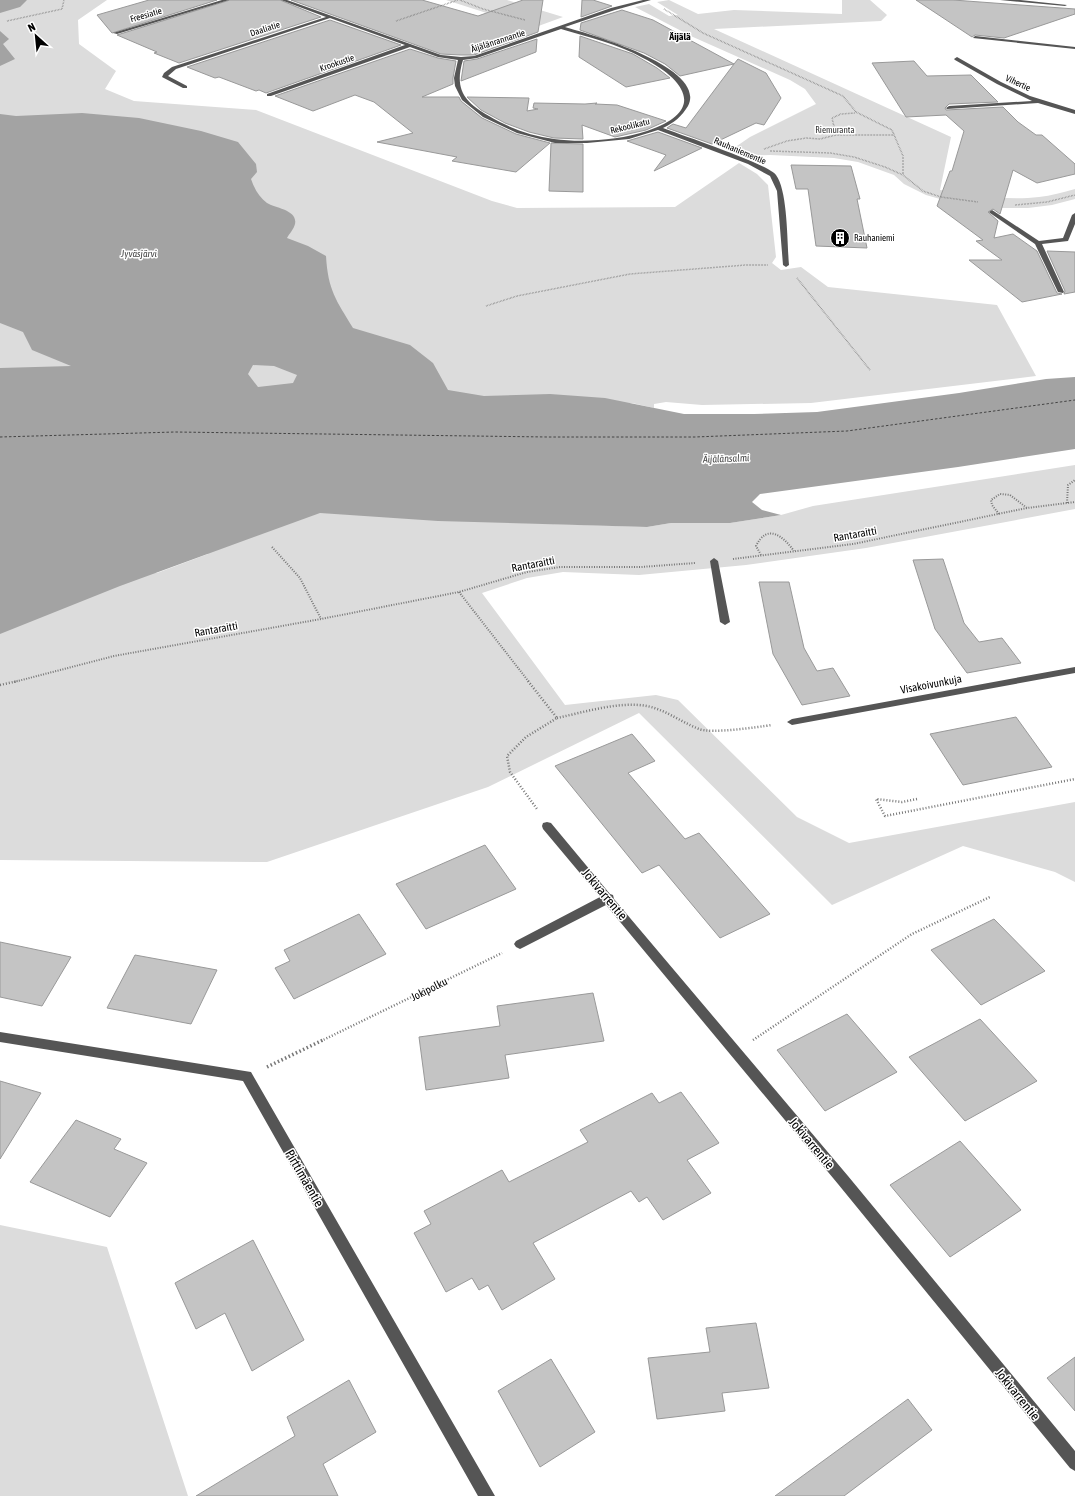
<svg xmlns="http://www.w3.org/2000/svg" width="1075" height="1496" viewBox="0 0 1075 1496" font-family="'Asap Condensed',sans-serif">
<style>
.green{fill:#dcdcdc}
.water{fill:#a3a3a3;fill-rule:evenodd}
.lines{fill:none;stroke-linecap:round;stroke-linejoin:round}
.ferry{stroke:#444;stroke-width:1;stroke-dasharray:2.5 2;stroke-linecap:butt}
.building{fill:#c4c4c4;stroke:#999}
.path-far3{stroke:#777;stroke-width:1.5;stroke-dasharray:0.5 1;stroke-linecap:butt}
.path-far2{stroke:#777;stroke-width:2;stroke-dasharray:1 1.5;stroke-linecap:butt}
.path-far1{stroke:#777;stroke-width:2.5;stroke-dasharray:1 2;stroke-linecap:butt}
.path{stroke:#777;stroke-width:3.5;stroke-dasharray:1.5 2.5;stroke-linecap:butt}
.minor{fill:#555;fill-rule:evenodd}
.labels{text-anchor:middle;stroke-width:3;stroke-linejoin:round;paint-order:stroke}
.far-street-label{font-size:9px;fill:#000;stroke:#fff}
.far-park-label{font-size:9px;fill:#333;stroke:#fff}
.far-poi-label{font-size:9px;fill:#000;stroke:#fff;text-anchor:start}
.far-neighbourhood-label{font-size:10px;font-weight:bold;fill:#000;stroke:#fff}
.far-water-label{font-size:10px;font-style:italic;fill:#444;stroke:#fff}
.street-label{font-size:11px;fill:#000;stroke:#fff}
.near-street-label{font-size:13px;fill:#000;stroke:#fff}
</style>
<rect width="100%" height="100%" fill="#fff"/>
<path class="green" d="M 0,0 L 107,0 L 78,20 L 79,44 L 116,71 L 105,89 L 134,101 L 256,110 L 492,201 L 517,208 L 675,207 L 739,163 L 757,174 L 768,185 L 776,257 L 772,263 L 781,270 L 801,267 L 828,287 L 997,305 L 1036,376 L 811,403 L 702,405 L 666,402 L 654,404 L 654,408 L 632,403 L 0,395 Z
M 446,0 L 507,0 L 563,17 L 533,28 Z
M 669,0 L 698,14 L 734,10 L 842,14 L 842,0 L 870,0 L 887,15 L 881,21 L 714,29 L 951,137 L 940,190 C 971,195 1007,201 1039,197 C 1051,196 1063,192 1075,189 L 1075,199 L 1052,205 L 1028,208 L 1000,208 L 940,199 L 926,195 L 904,184 L 894,175 L 858,162 L 834,158 L 770,155 L 743,156 L 734,148 L 750,137 L 816,104 L 805,89 L 790,80 L 693,37 L 635,7 L 649,4 L 669,16 L 678,15 L 657,2 Z
M 1075,465 L 1075,509 L 866,548 L 746,565 L 639,575 L 563,572 L 527,578 L 482,593 L 565,705 L 656,695 L 678,700 L 797,817 L 849,843 L 1075,802 L 1075,882 L 1055,872 L 963,846 L 832,905 L 639,713 L 488,787 L 267,862 L 0,860 L 0,514 L 157,573 L 208,554 L 108,496 L 569,524 L 520,523 L 647,527 L 671,523 L 730,523 L 781,515 L 813,506 Z
M 0,1225 L 107,1247 L 188,1496 L 0,1496 Z"/>
<path class="water" d="M 0,0 L 27,0 L 20,7 L 0,13 Z
M 0,31 L 9,39 L 3,44 L 15,59 L 0,66 Z
M 82,113 L 139,118 L 201,131 L 238,142 L 256,164 L 257,172 L 251,179 C 254,188 259,197 267,203 C 275,208 298,210 295,224 C 294,229 289,234 287,238 L 308,246 L 326,256 C 328,290 336,300 353,328 L 410,345 L 433,363 L 448,390 L 484,396 L 550,394 L 605,398 L 684,414 L 754,414 L 817,412 L 959,393 L 1046,379 L 1075,377 L 1075,449 L 958,467 L 760,494 L 752,502 L 762,510 L 781,515 L 730,523 L 671,523 L 647,527 L 438,521 L 320,513 L 120,586 L 0,634 L 0,368 L 71,366 L 32,350 L 23,332 L 0,323 L 0,114 L 16,116 ZM 253,365 L 274,366 L 297,375 L 293,383 L 258,387 L 248,374 Z"/>
<g class="lines">
<path class="ferry" d="M 0,437 L 175,432 L 547,437 L 695,437 L 847,431 L 1075,400"/>
</g>
<path class="building" d="M 149,0 L 217,0 L 112,33 L 97,15 Z
M 230,0 L 280,0 L 321,17 L 179,63 L 154,53 L 157,52 L 117,35 Z
M 291,0 L 422,0 L 478,16 L 523,0 L 543,0 L 538,32 L 474,55 L 461,55 L 441,54 Z
M 582,0 L 593,0 L 612,6 L 581,17 Z
M 916,0 L 953,0 L 1075,9 L 1075,14 L 1004,38 L 975,35 L 972,37 Z
M 622,10 L 653,20 L 734,64 L 738,59 L 766,73 L 781,98 L 764,125 L 756,123 L 712,144 L 667,128 L 673,124 L 686,128 L 734,64 L 680,76 L 665,64 L 644,53 L 580,30 L 581,23 Z
M 330,20 L 401,45 L 266,93 L 259,90 L 256,91 L 219,77 L 215,78 L 187,67 Z
M 580,36 L 633,54 L 657,68 L 670,78 L 626,87 L 579,57 Z
M 537,39 L 536,52 L 461,81 L 464,61 L 477,59 Z
M 410,49 L 438,58 L 456,61 L 453,78 L 453,84 L 422,97 L 459,97 L 461,101 L 482,118 L 516,134 L 550,143 L 516,172 L 452,161 L 457,157 L 377,142 L 413,133 L 374,102 L 355,95 L 313,111 L 275,96 Z
M 914,61 L 927,76 L 971,75 L 998,102 L 949,104 L 945,108 L 946,110 L 1003,107 L 1018,122 L 1036,135 L 1042,135 L 1075,164 L 1075,174 L 1037,183 L 1013,170 L 1000,214 L 993,209 L 988,212 L 998,221 L 994,238 L 1013,234 L 1037,251 L 1057,293 L 1062,294 L 1022,302 L 969,260 L 1002,260 L 976,241 L 983,240 L 937,206 L 950,171 L 952,171 L 964,131 L 946,115 L 906,117 L 872,63 Z
M 467,97 L 529,98 L 527,111 L 538,109 L 533,108 L 534,103 L 585,104 L 597,103 L 595,104 L 617,105 L 666,121 L 646,130 L 615,137 L 582,125 L 583,139 L 554,138 L 529,132 L 505,123 L 481,110 Z
M 658,132 L 702,148 L 654,171 L 666,155 L 627,141 Z
M 551,143 L 583,144 L 583,192 L 549,191 Z
M 791,165 L 851,166 L 860,199 L 857,199 L 867,248 L 816,246 L 808,189 L 796,189 Z
M 1047,251 L 1075,252 L 1075,292 L 1064,294 L 1065,291 Z
M 943,559 L 964,623 L 979,642 L 1002,638 L 1021,663 L 967,673 L 935,629 L 913,560 Z
M 759,582 L 789,582 L 804,648 L 817,671 L 833,668 L 850,696 L 802,705 L 773,654 Z
M 1016,717 L 1052,767 L 963,785 L 930,734 Z
M 632,734 L 655,761 L 628,773 L 685,839 L 699,833 L 770,914 L 720,938 L 659,865 L 642,873 L 555,766 Z
M 485,845 L 516,889 L 426,929 L 396,884 Z
M 359,914 L 386,954 L 294,999 L 275,968 L 290,961 L 284,950 Z
M 994,919 L 1045,971 L 981,1005 L 931,950 Z
M 0,942 L 71,957 L 42,1006 L 0,997 Z
M 135,955 L 217,970 L 191,1024 L 107,1008 Z
M 593,993 L 604,1041 L 505,1055 L 509,1078 L 426,1090 L 419,1037 L 500,1026 L 497,1006 Z
M 847,1014 L 897,1072 L 825,1111 L 777,1050 Z
M 980,1019 L 1037,1081 L 965,1121 L 909,1057 Z
M 0,1081 L 41,1093 L 0,1159 Z
M 681,1092 L 719,1143 L 687,1160 L 711,1193 L 663,1220 L 647,1197 L 639,1202 L 631,1191 L 533,1243 L 555,1279 L 502,1310 L 488,1285 L 479,1290 L 472,1278 L 446,1292 L 414,1233 L 431,1224 L 424,1211 L 502,1170 L 509,1182 L 588,1142 L 580,1130 L 652,1093 L 659,1103 Z
M 76,1120 L 121,1139 L 114,1149 L 147,1163 L 110,1217 L 30,1182 Z
M 960,1141 L 1021,1210 L 950,1257 L 890,1185 Z
M 253,1240 L 304,1340 L 252,1371 L 225,1313 L 196,1329 L 175,1283 Z
M 756,1323 L 769,1388 L 722,1393 L 725,1411 L 657,1419 L 648,1358 L 710,1352 L 706,1328 Z
M 1075,1357 L 1075,1411 L 1047,1378 Z
M 551,1359 L 595,1432 L 540,1467 L 498,1391 Z
M 349,1380 L 376,1432 L 323,1464 L 338,1496 L 196,1496 L 295,1436 L 287,1417 Z
M 908,1399 L 932,1430 L 844,1496 L 775,1496 Z"/>
<g class="lines">
<path class="path-far3" d="M 460,0 L 483,9 L 525,20
M 664,9 L 703,33 L 843,96 L 856,112 L 892,130 L 903,156 L 903,175
M 7,21 L 62,9 L 64,0
M 396,21 L 458,0
M 836,135 L 832,118 L 841,114 L 855,113
M 764,149 L 787,141 L 806,138 L 820,139 L 836,135 L 894,135
M 770,151 L 830,153 L 854,157 L 885,167 L 903,175 L 923,191 L 941,197 L 978,202
M 1015,205 L 1047,202 L 1075,195
M 797,278 L 870,370
M 486,306 L 517,296 L 630,274 L 746,265 L 768,265"/>
<path class="path-far2" d="M 1067,503 L 1068,485 L 1075,480
M 999,514 L 992,505 L 991,500 L 1000,494 L 1010,495 L 1027,508
M 272,547 L 300,578 L 321,619
M 761,555 L 756,546 C 767,523 783,536 794,551
M 733,559 L 853,544 L 1027,508 L 1075,502
M 459,592 L 529,682
M 14,682 L 114,656 L 321,619 L 459,592 L 527,572 L 560,567 L 641,567 L 695,563"/>
<path class="path-far1" d="M 528,681 L 557,718 L 526,737 L 507,756 L 510,772 L 537,809
M 0,685 L 18,681
M 557,718 C 585,712 619,701 647,706 C 666,710 681,722 699,729 C 711,734 758,727 772,725
M 917,799 L 902,802 L 876,799 L 885,816 L 1075,779
M 753,1040 L 912,934 L 990,897
M 321,1041 L 502,953"/>
<path class="path" d="M 267,1067 L 323,1040"/>
<path class="minor" d="M 222,0 L 229,0 L 117,34 L 113,33 Z
M 281,0 L 287,0 L 441,55 L 461,57 L 474,56 L 611,8 L 643,0 L 651,0 L 615,10 L 565,27 C 589,34 708,67 688,106 C 682,116 674,123 663,128 C 681,135 768,164 776,175 C 788,191 787,244 789,265 L 786,267 L 783,265 L 777,191 L 770,176 L 748,164 L 658,130 L 629,139 L 587,143 L 555,143 L 517,133 L 483,117 L 462,100 L 455,86 L 454,78 L 458,60 L 438,57 L 410,47 L 271,96 L 267,96 L 267,94 L 405,45 L 330,18 L 176,69 L 168,76 L 187,86 L 187,88 L 183,88 L 162,77 L 164,73 L 172,67 L 326,17 ZM 561,29 C 588,37 618,44 643,58 C 686,80 707,111 647,131 C 619,140 584,143 554,139 C 531,136 509,128 489,116 C 464,102 454,89 463,60 L 477,58 Z
M 1000,0 L 1020,0 L 1067,5 L 1065,6 Z
M 975,36 L 1075,47 L 1075,49 L 973,38 Z
M 957,57 L 1001,82 L 1030,96 L 1075,110 L 1075,114 L 1038,103 L 947,109 L 946,108 L 949,106 L 1032,101 L 997,84 L 955,60 L 954,59 Z
M 992,210 L 1039,241 L 1063,238 L 1072,215 L 1075,213 L 1075,224 L 1068,241 L 1042,244 L 1064,292 L 1063,293 L 1058,292 L 1035,244 L 990,213 L 989,212 Z
M 714,558 L 718,561 L 730,622 L 725,625 L 720,622 L 710,561 Z
M 1075,667 L 1075,673 L 792,725 L 787,722 L 792,719 Z
M 547,822 L 551,823 L 610,894 L 613,895 L 614,899 L 848,1176 L 1075,1451 L 1075,1471 L 1070,1468 L 838,1184 L 606,905 L 524,947 L 520,949 L 516,947 L 514,944 L 516,941 L 600,897 L 543,829 L 542,826 L 543,823 Z
M 0,1032 L 251,1072 L 495,1496 L 478,1496 L 243,1081 L 0,1042 Z"/>
</g>
<defs>
<symbol id="building-disc" viewBox="-11 -11 22 22"><circle r="9.5" fill="#000" stroke="#fff"/><path d="M-4-6H4V6H1V3H-1V6H-4ZM-2.5-4.3h1.7v1.8h-1.7ZM.8-4.3h1.7v1.8H.8ZM-2.5-1h1.7V.8h-1.7ZM.8-1h1.7V.8H.8Z" fill="#fff"/></symbol>
</defs>
<g fill-rule="evenodd">
<use href="#building-disc" x="829" y="227" width="22" height="22"/>
</g>
<g class="labels">
<g class="far-street-label">
<text transform="translate(146 15) rotate(-16)" y="3">Freesiatie</text>
<text transform="translate(265 29) rotate(-18)" y="3">Daaliatie</text>
<text transform="translate(498 41) rotate(-18)" y="3">Äijälänrannantie</text>
<text transform="translate(337 63) rotate(-19)" y="3">Krookustie</text>
<text transform="translate(1018 83) rotate(25)" y="3">Vihertie</text>
<text transform="translate(630 126) rotate(-14)" y="3">Rekoolikatu</text>
<text transform="translate(740 151) rotate(23)" y="3">Rauhaniementie</text>
</g>
<g class="far-park-label">
<text x="835" y="133">Riemuranta</text>
</g>
<g class="far-poi-label">
<text x="854" y="241">Rauhaniemi</text>
</g>
<g class="far-neighbourhood-label">
<text x="680" y="40">Äijälä</text>
</g>
<g class="far-water-label">
<text x="139" y="257">Jyväsjärvi</text>
<text transform="translate(726 458) rotate(-2)" y="4">Äijälänsalmi</text>
</g>
<g class="street-label">
<text transform="translate(855 534) rotate(-10)" y="4">Rantaraitti</text>
<text transform="translate(533 564) rotate(-11)" y="4">Rantaraitti</text>
<text transform="translate(216 629) rotate(-10)" y="4">Rantaraitti</text>
<text transform="translate(931 684) rotate(-11)" y="4">Visakoivunkuja</text>
<text transform="translate(429 989) rotate(-26)" y="4">Jokipolku</text>
</g>
<g class="near-street-label">
<text transform="translate(605 894) rotate(50)" y="5">Jokivarrentie</text>
<text transform="translate(812 1143) rotate(50)" y="5">Jokivarrentie</text>
<text transform="translate(305 1178) rotate(60)" y="5">Pirttimäentie</text>
<text transform="translate(1018 1394) rotate(51)" y="5">Jokivarrentie</text>
</g>
</g>
<g transform="translate(36 36) rotate(333)" stroke="#ffffff" stroke-width="3" paint-order="stroke">
<path d="M0-3L7 15L0 10L-7 15Z" fill="#000000"/>
<text y="-6" font-size="11" font-weight="bold" text-anchor="middle" fill="#000000">N</text>
</g>
</svg>
